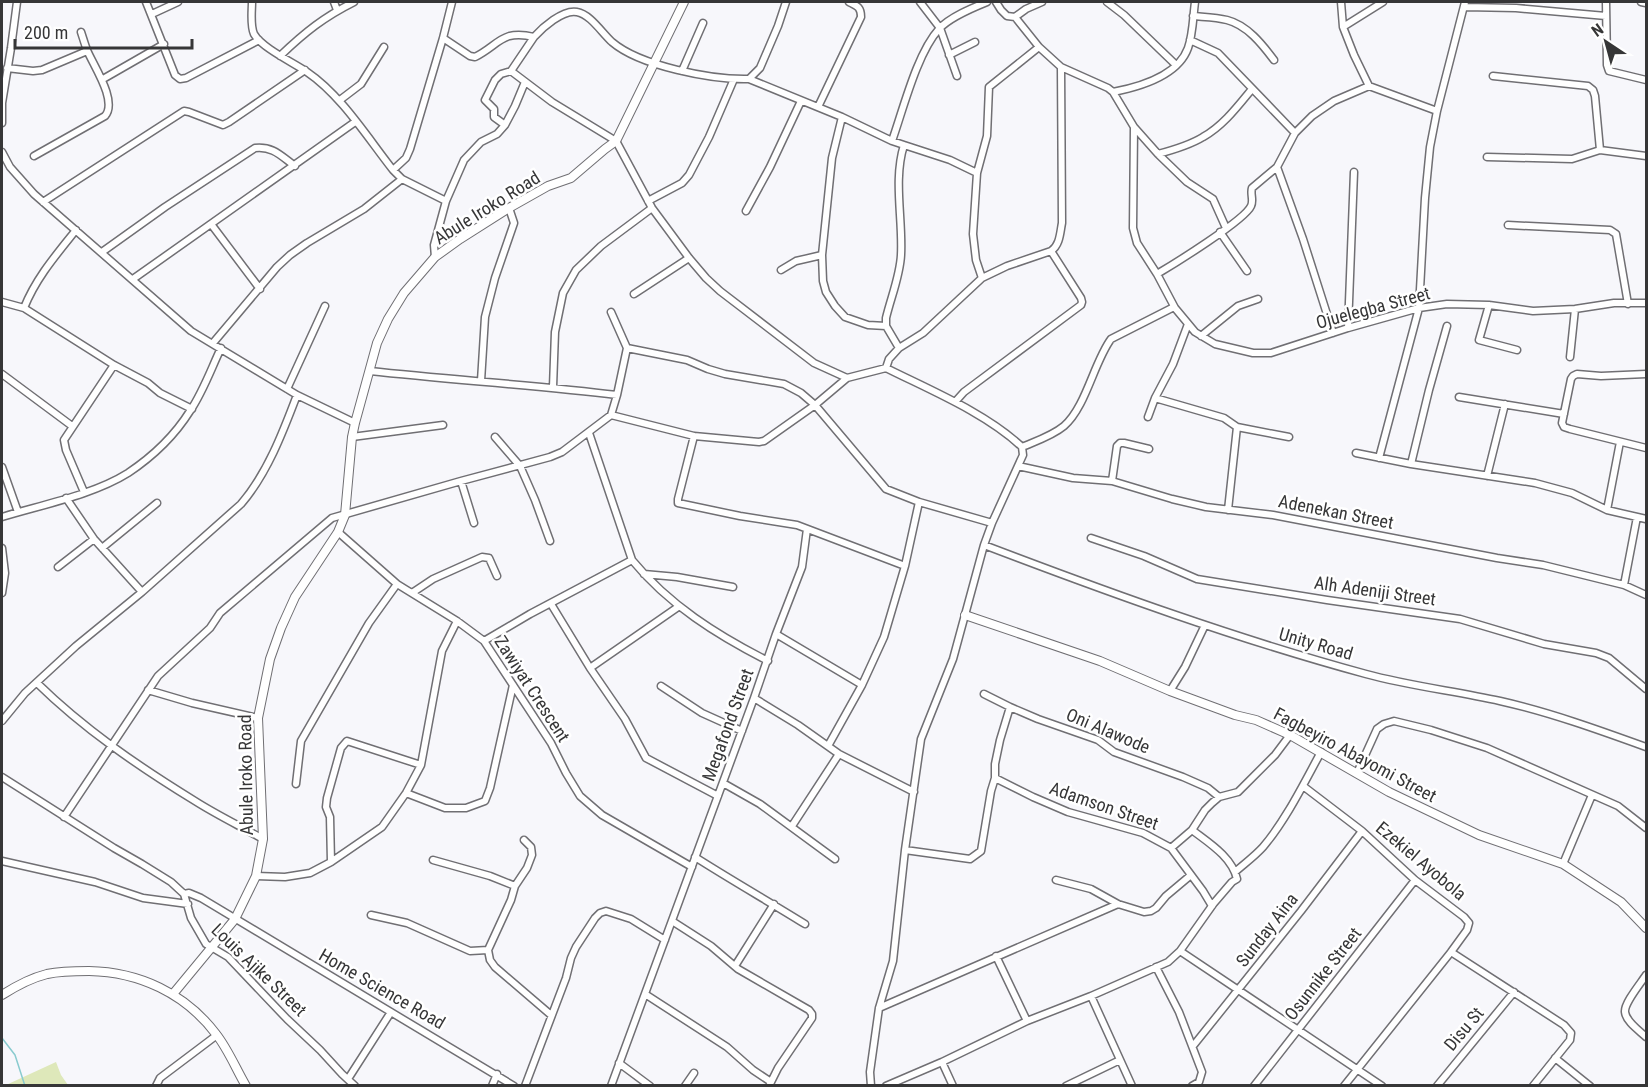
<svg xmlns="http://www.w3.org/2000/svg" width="1648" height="1087" viewBox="0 0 1648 1087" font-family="'Roboto Condensed',sans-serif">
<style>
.green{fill:#dee8ba}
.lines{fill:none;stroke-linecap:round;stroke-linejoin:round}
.stream{stroke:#89cbcf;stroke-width:1.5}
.minor-casing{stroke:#706f73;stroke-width:9}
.tertiary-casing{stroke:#706f73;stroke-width:10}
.minor{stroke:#fff;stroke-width:6}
.tertiary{stroke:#fff;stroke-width:8}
.labels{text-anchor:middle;stroke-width:5;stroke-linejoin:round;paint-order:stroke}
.street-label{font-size:18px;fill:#363637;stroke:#fff}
</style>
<rect width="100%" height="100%" fill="#f7f7fb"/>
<path class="green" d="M 56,1062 L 61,1075 L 68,1085 L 6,1085 Z"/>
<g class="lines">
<path class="stream" d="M 2,1038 L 15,1055 L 25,1086"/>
<defs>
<path id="minor" d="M 146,2 L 175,75 L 180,79 L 186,78 L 259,40
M 252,2 C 252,11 250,25 254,34 C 262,48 294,63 307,72 C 341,95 367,137 393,170
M 334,2 L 337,10
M 920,2 L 940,28 L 957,76
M 996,2 L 1001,10 L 1007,16 L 1015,17 L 1039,47 L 1061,67 L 1108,88 L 1113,92 L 1134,127 L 1158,154 L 1187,182 L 1213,199 L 1226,228
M 1107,2 L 1124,15 L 1176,65
M 1341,2 L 1343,27 L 1354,55 L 1369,86 L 1437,111
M 1606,2 L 1607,65 L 1609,71 L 1646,80
M 1641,2 L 1646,3
M 1465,7 L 1516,8 L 1606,16
M 152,14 L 178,2
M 1193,16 C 1204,17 1216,17 1227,20 C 1247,25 1262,44 1274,60
M 1015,17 L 1026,9 L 1042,2
M 1343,27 L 1383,2
M 443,38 L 470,56 L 475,57 C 499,45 502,29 534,37 C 542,28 563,9 577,12 C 590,14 602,33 612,42 C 640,66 712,80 749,79 L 842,117 L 892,141 L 904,145 C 893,180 903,219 901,255 C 900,276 891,297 886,318 L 886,326 L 899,348
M 1190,40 L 1218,53 L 1295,133
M 949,55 L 975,42
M 280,56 C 305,32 324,17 354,2
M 7,68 L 33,71 L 42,70 L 87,51
M 511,71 L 552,102 L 616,141 L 652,208 L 689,258 L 706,278 L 720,291 L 814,363 L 847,378 L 886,368 C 930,390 986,413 1022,447 L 1023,455 L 992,523 L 984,545 L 953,659 L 921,739 L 905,850 L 893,961 L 879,1008 L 870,1072 L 871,1086
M 682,71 L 703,23
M 1493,76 L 1588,86 L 1593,90 L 1595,96 L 1600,150
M 103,79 L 164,44
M 749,79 L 760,68 L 778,26 L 786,2
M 1113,92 C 1139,87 1178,76 1188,48 C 1193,34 1193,17 1195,2
M 340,100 L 361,84 L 384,47
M 818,107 L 861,17 C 861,7 857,6 849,2
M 842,117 L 832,158 L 822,255 L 823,281 L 826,292 L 835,306 L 845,317 L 868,325 L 886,326
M 2,123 L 2,103 L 11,48 L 17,2
M 505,125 L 494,117 L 494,109 L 485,100 L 495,80 L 501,74 L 511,71 L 534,37
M 1134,128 L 1133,228 L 1137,243 L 1157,274 L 1175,308
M 892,141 C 903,110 917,53 939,29 C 950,17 972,8 987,2
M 904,145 L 950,160 L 977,173
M 2,152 L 10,167 L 34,194 L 191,331 L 297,395 L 355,423
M 1158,154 C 1173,150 1190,145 1203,137 C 1223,126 1238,106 1252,89
M 34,156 L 105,116 C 118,101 93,65 87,50 C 85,45 83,38 81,32
M 1487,157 L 1572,159 L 1600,150 L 1646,156
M 1277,167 L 1303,239 L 1333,333
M 446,201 L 464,160 L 481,142 L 497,134 L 505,125 L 515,106 L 525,82
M 648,201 L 682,183 L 689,175 L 709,137 L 734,79
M 43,202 L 184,111 L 189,112 L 223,125 L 229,122 L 305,70
M 746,211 L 770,167 L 801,101
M 211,224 L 260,289
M 1508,225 L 1610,230 L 1616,234 L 1628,304
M 1220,232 L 1247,271
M 102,252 L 165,207 L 255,148 C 273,146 281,156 295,166
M 435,257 L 434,245 L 446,201 L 402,179 L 393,170 L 406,158 L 410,149 L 443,38 L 452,2
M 781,270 L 796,261 L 822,255
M 1157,274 C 1174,264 1245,220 1251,206 C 1254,200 1250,194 1252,188 L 1277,167 L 1295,133 L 1312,116 L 1334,101 L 1369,86
M 982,278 L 976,260 L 973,234 L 977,173 L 987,136 L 989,87 L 1039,47
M 133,279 L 355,122
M 634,294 L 689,258
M 2,302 L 24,308 L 114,365 L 148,383 L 160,393 L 192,409
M 1489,305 L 1479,340 L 1517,350
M 24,308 C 36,278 56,255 76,230
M 1447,326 L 1429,390 L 1411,464 L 1535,483 L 1572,493 L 1607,510 L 1646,519
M 1348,328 L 1354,172
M 1201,336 L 1238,306 L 1258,299
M 213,343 L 277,267 L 290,255 L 307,243 L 364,209 L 402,179
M 627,348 L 687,360 L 708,369 L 725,374 L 784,384 L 801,393 L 815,405 L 886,489 L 919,502 L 992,523
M 1570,357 L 1575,309
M 886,368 L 889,359 L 899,348 L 923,333 L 982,278 L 1007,266 L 1051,251 C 1060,245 1060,233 1062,223 L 1061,67
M 370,371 C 452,380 535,385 617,395
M 2,374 L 72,426
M 1646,374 L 1601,376 L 1577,374 L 1573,376 L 1571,379 L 1562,423 L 1564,427 L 1570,429 L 1646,448
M 481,381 L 485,317 L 495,278 L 514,223 L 509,208
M 553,387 L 555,332 L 563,293 L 576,270 L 601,246 L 652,208
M 287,389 L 325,306
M 1459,397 L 1564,414
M 1155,398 L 1224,418 L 1237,427 L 1289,437
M 955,402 L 964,392 L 1081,305 L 1082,302 L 1081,298 L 1051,251
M 611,415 L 617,395 L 627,348 L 611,312
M 1148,417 L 1155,398 L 1173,364 L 1188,324
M 589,433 L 632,560 C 669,605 717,635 768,661
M 694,436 L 678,499 L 678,503 L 740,516 L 797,525 L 905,566
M 352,437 L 443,425
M 495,437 L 520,466 L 535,500 L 550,541
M 1022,447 C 1036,441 1052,436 1064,426 C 1086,407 1094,362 1111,339 L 1172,308 L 1175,308 L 1195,332 L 1215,344 L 1253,353 L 1271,353 L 1348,328 L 1419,308 L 1447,304 L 1489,305 L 1533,311 L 1575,309 L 1614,303 L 1646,303
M 1356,453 L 1411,464
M 1379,458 L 1419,308 L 1425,198 L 1430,147 L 1437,111 L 1465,2
M 1018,466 L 1073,478 L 1112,481 L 1172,499 L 1206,507 L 1273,515 L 1497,558 L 1543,565 L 1624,585 L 1646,595
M 2,467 L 18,512
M 1487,476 L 1505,404
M 461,481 L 474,523
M 1112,481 L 1117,446 L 1120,443 L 1124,443 L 1149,449
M 84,492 L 66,450 L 64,440 L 114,365
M 66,498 L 94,539 L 142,592
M 1228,510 L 1237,427
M 1607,510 L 1620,442
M 2,517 C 41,505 93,495 128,473 C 152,457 175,435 190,411 C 203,392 211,369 221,348
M 338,532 L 397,584 L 457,621 L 484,641 L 551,743 L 566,773 L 580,796 L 602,815 L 692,867
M 1091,538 L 1144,556 L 1197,579 L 1327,600 L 1460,619 L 1544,644 L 1596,653 L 1609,658 L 1646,689
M 984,545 C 1110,593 1237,639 1366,674 C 1410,686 1455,691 1500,701 C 1549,712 1599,730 1646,747
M 2,548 L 5,573 L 2,593
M 102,548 L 157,503
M 58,567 L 94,539
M 644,574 L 677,577 L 733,587
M 1624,585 L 1637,517
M 412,593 L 433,579 L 482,557 L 489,558 L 497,576
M 551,604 L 590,668 L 625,719 L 646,758 L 718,796
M 776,634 L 862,685
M 484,641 L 530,614 L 632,560
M 590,668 L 678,607
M 37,683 C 84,729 138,766 195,801 C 217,815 240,826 263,839
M 661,686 L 702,713 L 742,731
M 148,690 L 192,703 L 258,718
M 1170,691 L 1185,667 L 1205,625
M 984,694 L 1010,707 L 1038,719 L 1098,740 L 1114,752 L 1183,777 L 1208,788 L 1219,797
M 754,698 L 798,725 L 839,754 L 914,792
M 2,721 L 25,693 L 76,646 L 142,592 L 241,504 C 267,474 283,432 297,395
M 828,746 L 862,685 L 884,637 L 905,566 L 919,502
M 1357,773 L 1377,729 L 1384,724 L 1394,721 L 1431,730 L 1487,748 L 1618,806 L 1646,828
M 2,777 L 114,848 L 142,864 L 171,882 L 184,894 L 191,918 L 206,944 L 228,957 L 287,1019 L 320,1050 L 342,1074 L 355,1086
M 995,778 L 1033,797 L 1068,812 L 1143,833 L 1171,848 L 1203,891 L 1212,906
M 723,783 L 760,804 L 835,859
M 296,784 L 301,741 L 369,623 L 397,584
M 1303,786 L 1362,831 L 1415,880 L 1464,917 L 1469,923 L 1467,930 L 1451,952 L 1344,1086
M 406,793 L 445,808 L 466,808 L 485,801 L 490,788 L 513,685
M 64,817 L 158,676 L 210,628 L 220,613 L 332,518 L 461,481 L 550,457 L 562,452 L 611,415 L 694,436 L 759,442 L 764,441 L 815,405 L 847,378
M 792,826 L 839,754
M 524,840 L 531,847 L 532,855 L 527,868 L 515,886 L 511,900 L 488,950 L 490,960 L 495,967 L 551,1015
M 1171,848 L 1192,830 L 1205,810 L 1212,803 L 1219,797 L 1238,792 L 1275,755 L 1290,735
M 905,850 L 970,859 L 981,851 L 991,791 L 995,778 L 995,764 L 1000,740 L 1010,707
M 695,857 C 731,880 768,901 805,924
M 433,860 L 490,876 L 515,886
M 2,861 L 95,882 L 143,898 L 188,904
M 331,862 L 330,817 L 326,807 L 327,798 L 341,748 L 347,741 L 421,765
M 1563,864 L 1592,795
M 1235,872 C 1244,864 1255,856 1263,847 C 1286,820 1304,783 1321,752
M 256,876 L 285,877 L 310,873 L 331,862 L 382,827 L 406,793 L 421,765 L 442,651 L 457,621
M 1056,880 L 1091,889 L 1118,904 L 1144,912 L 1151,911 L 1156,908 L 1166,896 L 1191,875
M 184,894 L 189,893 L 201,898 L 514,1086
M 371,915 L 407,923 L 470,951 L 488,950
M 672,921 L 711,946 L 738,969 L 809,1010 L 812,1014 L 812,1018 L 778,1068 L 769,1086
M 1180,951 L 1382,1086
M 1451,952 L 1564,1025 L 1571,1033 L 1570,1040 L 1533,1086
M 996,956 L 1027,1021
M 735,966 L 774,904
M 1156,967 L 1179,1012 L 1202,1072 L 1199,1082 L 1192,1086
M 1646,975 C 1641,983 1624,1003 1625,1012 C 1626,1022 1640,1031 1646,1037
M 645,994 L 727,1047 L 753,1070 L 771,1082
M 1091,996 L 1132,1086
M 879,1008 L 1118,904
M 1193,1046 L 1301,911 L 1362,831
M 1555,1058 L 1590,1086
M 942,1062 L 953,1086
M 619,1063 L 650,1086
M 348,1079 L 391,1012
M 156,1086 L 160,1078 L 217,1035
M 492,1086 L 497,1074
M 525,1086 L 566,978 L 571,958 L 576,947 L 595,918 L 600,913 L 606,911 L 631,919 L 665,940
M 611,1086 L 754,698 L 776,634 L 802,567 L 807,529
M 685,1086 L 694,1073
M 886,1086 L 942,1062 L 1027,1021 L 1091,996 L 1168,962 L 1180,951 L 1214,903 L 1232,882 L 1237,879 C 1232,857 1209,843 1192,830
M 1066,1086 L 1120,1060
M 1254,1086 L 1415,880
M 1437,1086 L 1514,992"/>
<path id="tertiary" d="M 965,615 L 1100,661 L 1170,691 L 1235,715 L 1256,720 L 1290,735 L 1389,792 L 1479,835 L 1563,864 L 1621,902 L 1646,928
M 173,994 L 235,919 L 256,876 L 263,839 L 258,718 L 270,659 L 281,628 L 295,597 L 338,532 L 345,515 L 352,437 L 355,423 L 377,343 L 388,319 L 404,293 L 435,257 L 460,239 L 509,208 L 548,186 L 571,178 L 605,149 L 616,141 L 684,2
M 2,995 C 16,986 31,978 47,974 C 61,971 75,971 89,971 C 139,972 185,993 216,1034 C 228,1049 236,1069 246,1086"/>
</defs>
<use href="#minor" class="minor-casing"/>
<use href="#tertiary" class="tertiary-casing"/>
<use href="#minor" class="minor"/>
<use href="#tertiary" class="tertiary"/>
</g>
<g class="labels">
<g class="street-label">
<text transform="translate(487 208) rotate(-32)" y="6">Abule Iroko Road</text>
<text transform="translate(1373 308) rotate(-15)" y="6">Ojuelegba Street</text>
<text transform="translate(1336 512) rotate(11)" y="6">Adenekan Street</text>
<text transform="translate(1375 591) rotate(8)" y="6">Alh Adeniji Street</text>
<text transform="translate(1316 644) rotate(16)" y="6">Unity Road</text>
<text transform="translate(532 689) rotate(57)" y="6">Zawiyat Crescent</text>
<text transform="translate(728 725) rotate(-70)" y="6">Megafond Street</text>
<text transform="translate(1108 731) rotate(23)" y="6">Oni Alawode</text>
<text transform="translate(1355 755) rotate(28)" y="6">Fagbeyiro Abayomi Street</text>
<text transform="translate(246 775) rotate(-91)" y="6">Abule Iroko Road</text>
<text transform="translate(1104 806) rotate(19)" y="6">Adamson Street</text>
<text transform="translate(1421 861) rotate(40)" y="6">Ezekiel Ayobola</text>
<text transform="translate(1267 930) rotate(-52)" y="6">Sunday Aina</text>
<text transform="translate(259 970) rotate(44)" y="6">Louis Ajike Street</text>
<text transform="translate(1323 974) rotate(-52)" y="6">Osunnike Street</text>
<text transform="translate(382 989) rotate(30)" y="6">Home Science Road</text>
<text transform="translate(1464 1029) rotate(-50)" y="6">Disu St</text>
</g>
</g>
<rect width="1648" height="1087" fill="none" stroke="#363637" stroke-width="6"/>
<g transform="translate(1606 42) rotate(324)" stroke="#ffffff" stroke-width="4.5" paint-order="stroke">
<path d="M0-4.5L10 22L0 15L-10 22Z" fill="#363637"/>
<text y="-9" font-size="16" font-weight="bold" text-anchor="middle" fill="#363637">N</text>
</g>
<path d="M15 39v9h177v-9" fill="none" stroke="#363637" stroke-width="3"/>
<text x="24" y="39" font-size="18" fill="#363637" stroke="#ffffff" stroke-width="4.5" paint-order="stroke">200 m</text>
</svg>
